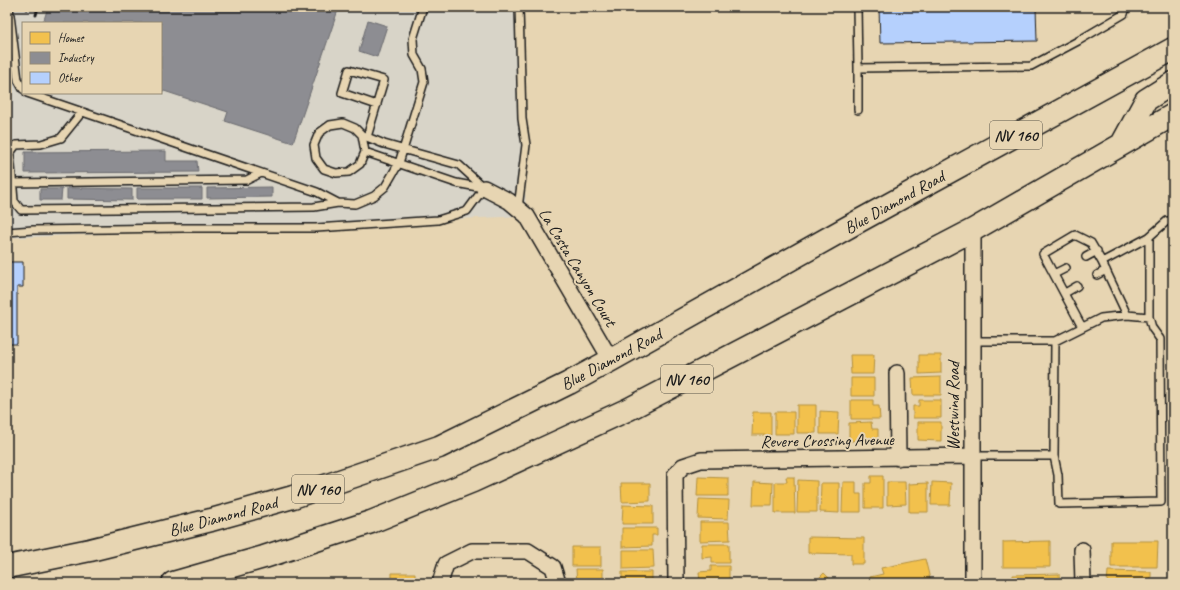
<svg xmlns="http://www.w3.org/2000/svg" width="1180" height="590" viewBox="0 0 1180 590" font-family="Caveat,sans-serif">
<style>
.built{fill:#d8d4c8;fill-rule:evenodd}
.homes{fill:#f2c14e;stroke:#b2903f}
.industry{fill:#8d8d92;stroke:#6b6b6f}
.building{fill:#b5d0fd;stroke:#1c1c1c}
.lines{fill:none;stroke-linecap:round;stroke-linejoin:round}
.service-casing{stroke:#1c1c1c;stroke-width:10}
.minor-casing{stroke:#1c1c1c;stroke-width:18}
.trunk-casing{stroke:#1c1c1c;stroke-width:25}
.service{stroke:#e7d5b2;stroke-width:7}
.minor{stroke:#e7d5b2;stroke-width:15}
.trunk{stroke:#e7d5b2;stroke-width:22}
.rail{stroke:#1c1c1c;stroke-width:3}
.labels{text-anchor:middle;stroke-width:4;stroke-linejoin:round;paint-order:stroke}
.shield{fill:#e7d5b2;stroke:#595449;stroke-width:1}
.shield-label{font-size:16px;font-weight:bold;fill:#1c1c1c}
.street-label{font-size:17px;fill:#1c1c1c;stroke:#e7d5b2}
</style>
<rect width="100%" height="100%" fill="#e7d5b2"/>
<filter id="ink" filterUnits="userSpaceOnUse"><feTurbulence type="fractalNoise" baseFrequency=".025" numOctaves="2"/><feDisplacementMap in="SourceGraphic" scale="8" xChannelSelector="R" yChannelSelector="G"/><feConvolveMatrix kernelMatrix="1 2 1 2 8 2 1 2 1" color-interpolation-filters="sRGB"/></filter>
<g filter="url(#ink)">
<path class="built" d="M 7,7 L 519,7 L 526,216 L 7,238 ZM 23,23 L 161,23 L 161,93 L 23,93 Z"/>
<path class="homes" d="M 850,355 L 874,355 L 873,374 L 851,374 Z
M 919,355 L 941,355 L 941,373 L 919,374 Z
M 941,377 L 941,395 L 913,395 L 912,378 Z
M 851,378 L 874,378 L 874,396 L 851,396 Z
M 851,400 L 873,400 L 873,406 L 879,406 L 880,419 L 851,419 Z
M 919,400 L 941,400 L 941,418 L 913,418 L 913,406 L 919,406 Z
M 797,405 L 816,405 L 816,433 L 797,433 Z
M 820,411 L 839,412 L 838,434 L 820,434 Z
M 753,412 L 771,412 L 771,435 L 752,435 Z
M 775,412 L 794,412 L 794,434 L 775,434 Z
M 871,422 L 872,429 L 878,429 L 878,440 L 849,441 L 849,423 Z
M 918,422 L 941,422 L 941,441 L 918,440 Z
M 871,476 L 883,476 L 883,508 L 865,508 L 865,483 L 871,483 Z
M 698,477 L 728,478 L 728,496 L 697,496 Z
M 786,477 L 794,477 L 795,513 L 775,513 L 775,482 L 787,482 Z
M 798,480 L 817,481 L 817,512 L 797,512 Z
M 754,482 L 773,483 L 772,505 L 753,505 Z
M 843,482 L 856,482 L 856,494 L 861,494 L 861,512 L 842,512 Z
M 887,482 L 905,482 L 906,504 L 887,505 Z
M 932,482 L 951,483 L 950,505 L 931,505 Z
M 621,483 L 650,483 L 650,501 L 622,502 Z
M 821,483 L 839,483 L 839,513 L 820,512 Z
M 928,483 L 928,512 L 909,512 L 909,484 Z
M 699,499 L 729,500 L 728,519 L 698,518 Z
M 623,505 L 653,506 L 653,524 L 622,524 Z
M 700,522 L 729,522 L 730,540 L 700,541 Z
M 622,528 L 657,528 L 657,535 L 652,535 L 652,546 L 622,547 Z
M 808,537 L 864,538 L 864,564 L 851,564 L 851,554 L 808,553 Z
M 1050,541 L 1050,567 L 1003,567 L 1003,542 Z
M 1111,541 L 1158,541 L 1157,567 L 1111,567 Z
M 702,544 L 729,544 L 729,563 L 712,563 L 712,557 L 702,558 Z
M 572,547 L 601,547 L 601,566 L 572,566 Z
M 623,550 L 653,550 L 654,568 L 623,569 Z
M 925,559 L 931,583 L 871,583 L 870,577 L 883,574 L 881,568 Z
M 711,566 L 729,566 L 729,583 L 700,583 L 699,572 L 711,571 Z
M 576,569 L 603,569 L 603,583 L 577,583 Z
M 1108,571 L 1151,572 L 1151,583 L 1107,583 Z
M 622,572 L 652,572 L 652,583 L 622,583 Z
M 392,573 L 415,573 L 415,580 L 421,580 L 421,583 L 392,583 Z
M 824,573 L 834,583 L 814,583 Z
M 1059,574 L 1060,583 L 1013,583 L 1013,575 Z"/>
<path class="industry" d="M 48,7 L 339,7 L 293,143 L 225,121 L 228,112 L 161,90 L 161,23 L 43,23 Z
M 368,20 L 387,26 L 377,57 L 359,51 Z
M 166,151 L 166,161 L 197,161 L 198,172 L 25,173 L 25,152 Z
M 272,187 L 272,197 L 207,198 L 207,188 Z
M 67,188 L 132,189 L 132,200 L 67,199 Z
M 137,188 L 202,188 L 202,199 L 137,199 Z
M 40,189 L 62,189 L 61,200 L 40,200 Z"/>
<path class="building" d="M 879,7 L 1036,7 L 1037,41 L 880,43 Z
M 7,262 L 23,262 L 23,287 L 17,287 L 17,344 L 7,344 Z"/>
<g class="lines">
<defs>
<path id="service" d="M 9,7 L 18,80 L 23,89
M 857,7 L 858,68 L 1031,66 L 1078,41 L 1124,14 L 1126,7
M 27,93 L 317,192 L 338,203 L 355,204 L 374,196 L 385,187 L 399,163 L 424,82 L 422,69 L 414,55 L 413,39 L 423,7
M 858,110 L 858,68
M 82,112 L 61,138 L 41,144 L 16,145 L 10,153 L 14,201 L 21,210 L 314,207 L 338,203
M 362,135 L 365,152 L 360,164 L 349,172 L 336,173 L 324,169 L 316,158 L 314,145 L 319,133 L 330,125 L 343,123 L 355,128 L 362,135 L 384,144 L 459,165 L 484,188
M 367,137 L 384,80 L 349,70 L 342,93 L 377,105
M 365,152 L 456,183 L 483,188
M 12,183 L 247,180 L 261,173
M 518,208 L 526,145 L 522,119 L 519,7
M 7,232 L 33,230 L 183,228 L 316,228 L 438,220 L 467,211 L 484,188
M 1086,257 L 1097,251
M 1054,274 L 1066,268
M 1097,275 L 1106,270
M 1065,293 L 1077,286
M 1127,315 L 1102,262 L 1149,237
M 1082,327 L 1043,254 L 1075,235 L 1091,243 L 1102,262
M 973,341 L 1055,341 L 1101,318 L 1127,315 L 1149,317 L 1149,237 L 1167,221 L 1173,221
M 972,456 L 1054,456 L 1055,341
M 1054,456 L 1058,475 L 1059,504 L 1161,502 L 1160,339 L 1152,328 L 1149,317"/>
<path id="minor" d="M 484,188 L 509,201 L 527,216 L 611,360
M 973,230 L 973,583
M 897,373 L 898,458
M 1082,550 L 1083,583
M 440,583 L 446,564 L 472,551 L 528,551 L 553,567 L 558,583
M 676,583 L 675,475 L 683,466 L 701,460 L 972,456"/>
<path id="trunk" d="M 1122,144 L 1146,100 L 1173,83
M 7,567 L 90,550 L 211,520 L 293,497 L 439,447 L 569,383 L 611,360 L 859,221 L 1173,49
M 173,583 L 264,557 L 371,522 L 473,481 L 629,409 L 973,230 L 1173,115"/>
</defs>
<use href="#service" class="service-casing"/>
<use href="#minor" class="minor-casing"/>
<use href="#trunk" class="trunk-casing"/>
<use href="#service" class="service"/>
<use href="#minor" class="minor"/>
<use href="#trunk" class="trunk"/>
<path class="rail" d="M 27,9 L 28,7
M 36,15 L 38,7"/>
</g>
</g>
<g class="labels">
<g class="shield">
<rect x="990" y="121" width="52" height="28" rx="3"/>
<rect x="661" y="365" width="52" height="28" rx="3"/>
<rect x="292" y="475" width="52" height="28" rx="3"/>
</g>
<g class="shield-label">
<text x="1016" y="141">NV 160</text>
<text x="687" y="385">NV 160</text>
<text x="318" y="495">NV 160</text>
</g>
<g class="street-label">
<text transform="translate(894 202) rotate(-29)" y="6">Blue Diamond Road</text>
<text transform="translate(578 267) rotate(59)" y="6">La Costa Canyon Court</text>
<text transform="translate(611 359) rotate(-28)" y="6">Blue Diamond Road</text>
<text transform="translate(953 406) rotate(-90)" y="6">Westwind Road</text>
<text transform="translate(827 440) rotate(-1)" y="6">Revere Crossing Avenue</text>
<text transform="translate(223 516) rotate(-15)" y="6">Blue Diamond Road</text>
</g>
</g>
<rect width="1180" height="590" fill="none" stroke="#e7d5b2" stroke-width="24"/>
<rect x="12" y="12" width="1156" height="566" fill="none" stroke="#1c1c1c" stroke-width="1.5" filter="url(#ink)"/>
<rect x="22" y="22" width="140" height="72" fill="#e7d5b2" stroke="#968b76"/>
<rect x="30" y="32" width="20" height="12" fill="#f2c14e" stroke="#968b76"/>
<text x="58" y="42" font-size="12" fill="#1c1c1c">Homes</text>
<rect x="30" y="52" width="20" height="12" fill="#8d8d92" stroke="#968b76"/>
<text x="58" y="62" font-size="12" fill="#1c1c1c">Industry</text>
<rect x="30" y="72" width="20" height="12" fill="#b5d0fd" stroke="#968b76"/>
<text x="58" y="82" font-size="12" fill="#1c1c1c">Other</text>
</svg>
